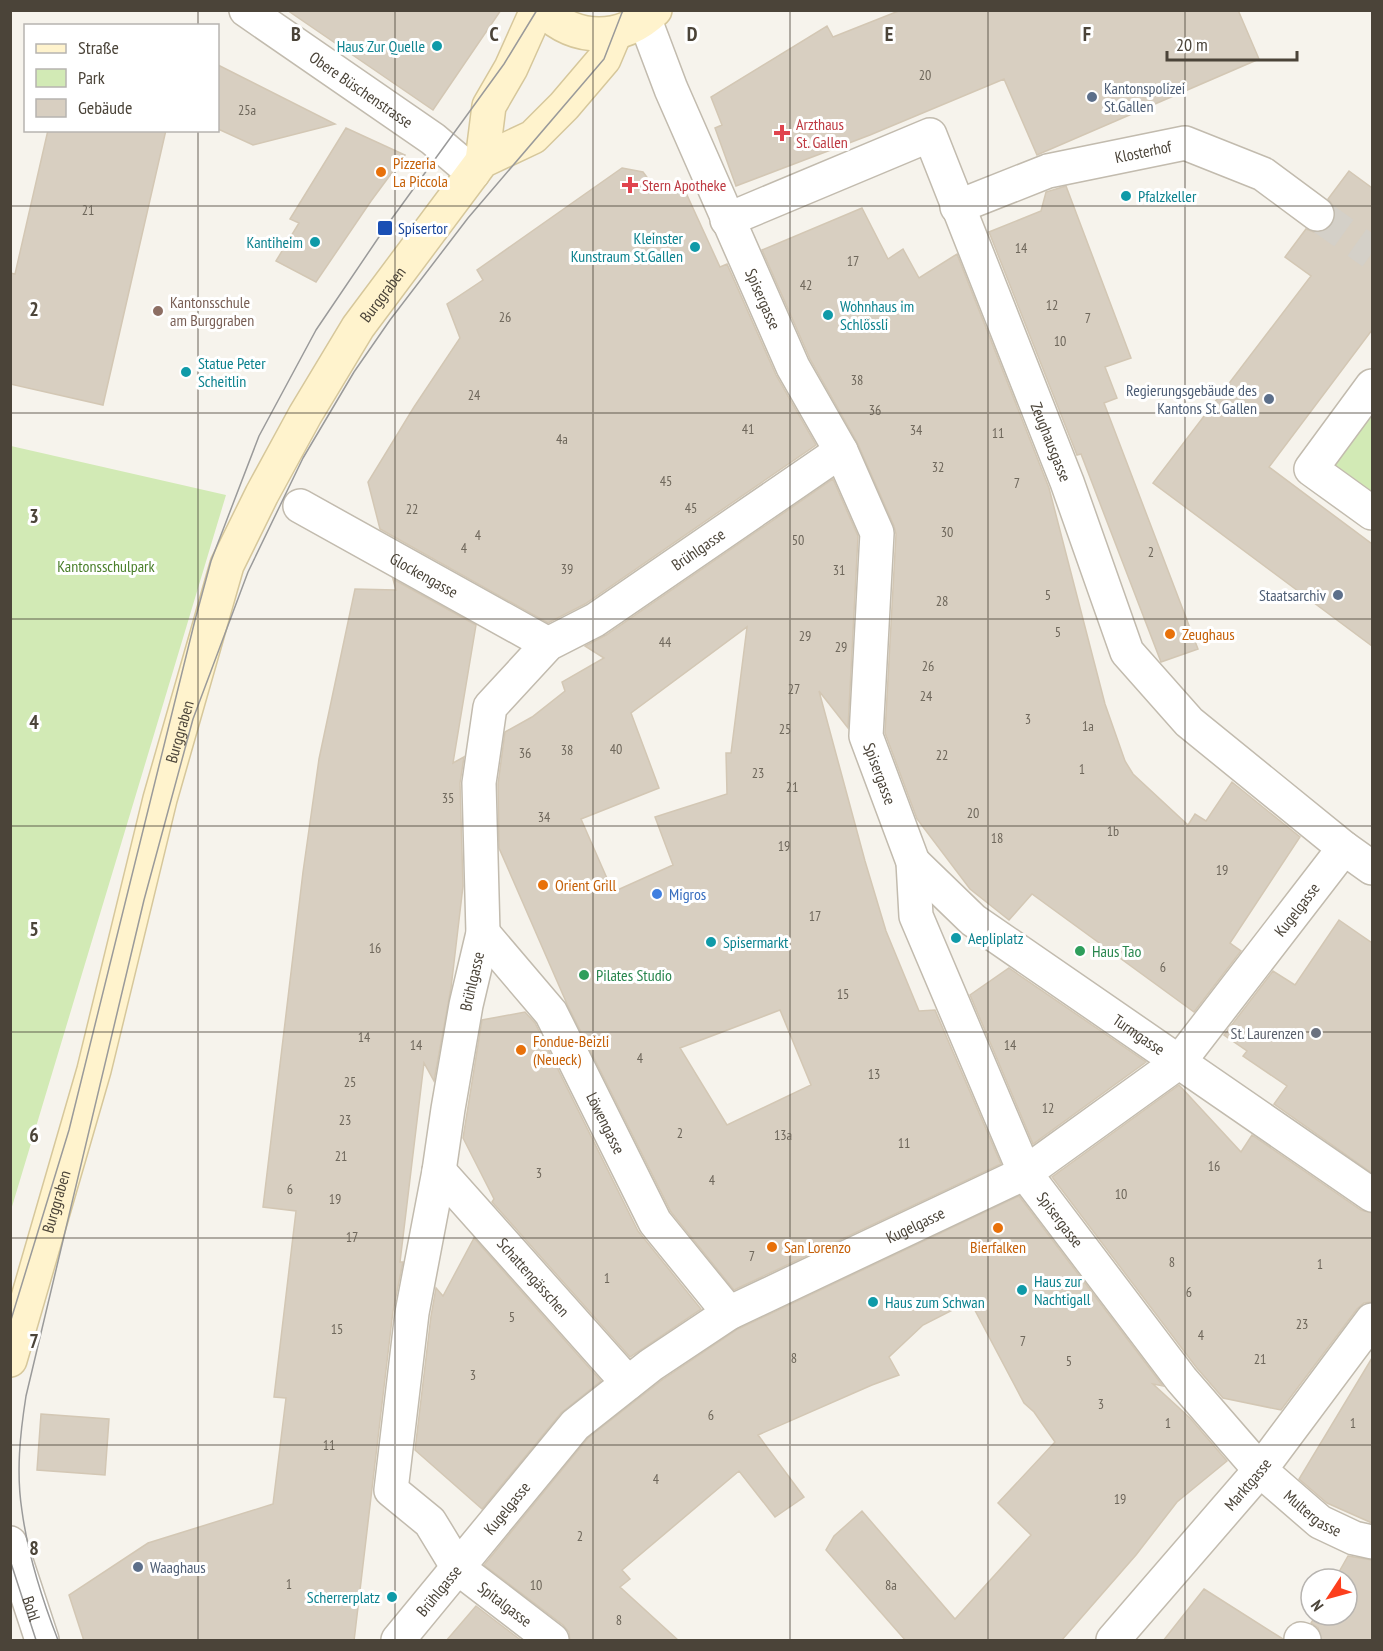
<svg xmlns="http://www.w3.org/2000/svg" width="1383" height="1651" viewBox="0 0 1383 1651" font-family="'PT Sans Narrow',sans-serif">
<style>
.green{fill:#d2eab5}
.building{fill:#d8cfc1;stroke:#d3c7b4;stroke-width:1.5;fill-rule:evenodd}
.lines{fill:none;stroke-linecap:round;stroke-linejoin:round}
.street-tunnel{stroke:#d4d0c8;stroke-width:33;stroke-dasharray:33 16;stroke-linecap:butt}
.street-casing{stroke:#c2bbae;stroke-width:36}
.secondary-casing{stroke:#d6c79b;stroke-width:36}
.street{stroke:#fff;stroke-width:33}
.secondary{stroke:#fff3cd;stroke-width:33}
.tram{stroke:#9a9a9a;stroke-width:1.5}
.grid{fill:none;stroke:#4b4439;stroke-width:1.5;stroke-opacity:0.55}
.culture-dot{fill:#0f9aa8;stroke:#fff;stroke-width:2}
.service-dot{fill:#5c6f8a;stroke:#fff;stroke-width:2}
.health-dot{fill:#e0444e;stroke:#fff;stroke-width:2}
.food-dot{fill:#e8710a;stroke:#fff;stroke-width:2}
.transit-dot{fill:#1a4fb4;stroke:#fff;stroke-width:2}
.education-dot{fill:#8d6e63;stroke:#fff;stroke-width:2}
.shop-dot{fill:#3f7fe0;stroke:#fff;stroke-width:2}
.leisure-dot{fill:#2e9e5b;stroke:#fff;stroke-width:2}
.worship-dot{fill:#6b7280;stroke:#fff;stroke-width:2}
.labels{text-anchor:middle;stroke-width:6;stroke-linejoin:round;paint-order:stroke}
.number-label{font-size:14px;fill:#6e675b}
.culture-label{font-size:16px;fill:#0d838f;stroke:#fff;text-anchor:start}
.service-label{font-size:16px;fill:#4e5e75;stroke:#fff;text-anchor:start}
.street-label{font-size:16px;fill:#4b4439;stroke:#fff}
.health-label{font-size:16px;fill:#be3a42;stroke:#fff;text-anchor:start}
.food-label{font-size:16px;fill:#c56008;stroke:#fff;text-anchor:start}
.transit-label{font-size:16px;fill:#164399;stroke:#fff;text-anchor:start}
.education-label{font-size:16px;fill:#785e54;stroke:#fff;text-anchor:start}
.park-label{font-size:16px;fill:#4a7f2a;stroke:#fff}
.shop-label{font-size:16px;fill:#366cbe;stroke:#fff;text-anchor:start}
.leisure-label{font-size:16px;fill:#27864d;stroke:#fff;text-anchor:start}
.worship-label{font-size:16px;fill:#5b616d;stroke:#fff;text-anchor:end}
.grid-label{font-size:20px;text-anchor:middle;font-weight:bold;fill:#4b4439;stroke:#fff;stroke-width:6;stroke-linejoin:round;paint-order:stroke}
</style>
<rect width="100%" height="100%" fill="#f6f3ec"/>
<path class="green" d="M 1372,401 L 1372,496 L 1327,463 Z
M 11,446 L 226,495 L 11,1210 L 10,446 Z"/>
<path class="building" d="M 287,10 L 501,10 L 433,110 Z
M 901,10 L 1238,10 L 1259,59 L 1037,155 L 1004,79 L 870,135 L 736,186 L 715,128 L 722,125 L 711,97 L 827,26 L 833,37 Z
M 218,65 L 335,124 L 253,145 L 218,129 Z
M 346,128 L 405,155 L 371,201 L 316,282 L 276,261 L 299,223 L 290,219 Z
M 48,130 L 166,130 L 103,405 L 10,384 L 10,273 L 15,274 Z
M 622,168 L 643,172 L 655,188 L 686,193 L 720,267 L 727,264 L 776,375 L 816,445 L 585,604 L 548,623 L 380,529 L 368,482 L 414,407 L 460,338 L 447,304 L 483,280 L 477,270 Z
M 1349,171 L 1372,188 L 1372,330 L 1269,467 L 1372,544 L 1372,646 L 1153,483 L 1311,276 L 1285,257 L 1306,229 L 1314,232 L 1324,231 L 1332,225 L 1336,216 L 1334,207 L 1328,199 Z
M 1066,186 L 1131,358 L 1105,367 L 1117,398 L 1104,403 L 1198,649 L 1161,662 L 1081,454 L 1077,455 L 989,232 L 1041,211 L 1046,192 Z
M 862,208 L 888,259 L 903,249 L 919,278 L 957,254 L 1049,488 L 1105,704 L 1125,761 L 1133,774 L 1188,825 L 1195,814 L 1206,821 L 1232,782 L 1300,837 L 1230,943 L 1241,951 L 1194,1012 L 1032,894 L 1009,920 L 970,889 L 917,819 L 885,733 L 896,534 L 894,526 L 857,442 L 810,359 L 762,250 Z
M 833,479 L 858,536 L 848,728 L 819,691 L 865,861 L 886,931 L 919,1011 L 935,1010 L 1001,1164 L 734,1290 L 671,1212 L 567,1004 L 499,848 L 498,784 L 505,732 L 532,717 L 565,691 L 562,682 L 604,658 L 585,646 L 606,635 ZM 747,627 L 731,753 L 726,753 L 727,794 L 655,817 L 673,865 L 613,892 L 581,819 L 659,788 L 631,713 ZM 780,1010 L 811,1085 L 727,1125 L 680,1048 Z
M 393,579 L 476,625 L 453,763 L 464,757 L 460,783 L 463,886 L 451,988 L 434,1081 L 424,1063 L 400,1262 L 403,1262 L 393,1311 L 354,1641 L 84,1641 L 69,1595 L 148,1543 L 273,1504 L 286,1398 L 274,1397 L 296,1211 L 263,1207 L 303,872 L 319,759 L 355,589 L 396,590 Z
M 1339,920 L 1372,943 L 1372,1173 L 1274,1104 L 1287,1086 L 1243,1056 L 1247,1051 L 1224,1035 L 1273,971 L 1295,985 Z
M 1009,968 L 1146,1062 L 1033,1144 L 970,995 Z
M 525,1012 L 535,1023 L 638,1231 L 701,1309 L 630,1357 L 492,1202 L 494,1199 L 463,1138 L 482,1020 Z
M 1179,1085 L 1241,1152 L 1252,1135 L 1361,1210 L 1372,1213 L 1372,1302 L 1364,1303 L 1357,1309 L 1281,1410 L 1223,1398 L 1196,1367 L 1052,1177 Z
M 1019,1196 L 1163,1386 L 1153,1384 L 1190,1418 L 1227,1461 L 1177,1502 L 1136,1555 L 1061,1641 L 906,1641 L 826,1550 L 834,1536 L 862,1511 L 955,1619 L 1031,1535 L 998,1503 L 1055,1442 L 1034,1412 L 1024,1403 L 970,1301 L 923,1325 L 889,1357 L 899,1375 L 872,1385 L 758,1435 L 804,1497 L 775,1517 L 739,1471 L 622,1570 L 630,1579 L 620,1587 L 679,1641 L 570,1641 L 569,1632 L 563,1625 L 484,1565 L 588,1438 L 662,1380 L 738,1329 Z
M 474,1238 L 601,1381 L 561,1413 L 482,1509 L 415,1450 L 431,1316 L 436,1288 L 443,1296 Z
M 1372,1358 L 1372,1523 L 1327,1503 L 1299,1479 Z
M 41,1414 L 109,1419 L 105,1475 L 37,1470 Z
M 1348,1556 L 1372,1560 L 1372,1641 L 1322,1641 L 1318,1628 L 1311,1623 L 1316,1615 L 1347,1615 L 1347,1579 L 1335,1579 Z
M 1204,1589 L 1283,1639 L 1283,1641 L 1163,1641 Z
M 476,1606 L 522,1641 L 446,1641 Z"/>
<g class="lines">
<path class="street-tunnel" d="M 1317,214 L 1372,253"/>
<defs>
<g id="street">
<path id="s1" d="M 246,10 L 433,139 L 473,173"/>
<path id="s2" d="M 645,20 L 671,89 L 793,367 L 841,451 L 877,533 L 866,736 L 913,862 L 916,916 L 1025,1173 L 1181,1379 L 1260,1470 L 1320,1522 L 1354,1538 L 1372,1542"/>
<path id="s3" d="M 957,207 L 1048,171 L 1185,143 L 1263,174 L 1317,214"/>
<path id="s4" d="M 727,220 L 930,135 L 1067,482 L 1127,652 L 1189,722 L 1344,848 L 1372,868"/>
<path d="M 1372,386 L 1311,469 L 1372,513"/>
<path id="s5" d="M 300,506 L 548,644"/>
<path id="s6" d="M 913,862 L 973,920 L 1372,1195"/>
<path id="s7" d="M 483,933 L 551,1013 L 655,1222 L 729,1313"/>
<path id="s8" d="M 439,1171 L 628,1383"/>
<path id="s9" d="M 10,1543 L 42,1640"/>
<path d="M 1301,1639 L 1304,1640"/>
<path id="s10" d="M 398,1640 L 575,1425 L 651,1365 L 729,1313 L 1025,1173 L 1179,1062 L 1344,848"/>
<path id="s11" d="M 552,1640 L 458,1568 L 430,1522 L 391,1490 L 412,1313 L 439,1171 L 448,1109 L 466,1005 L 483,933 L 479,783 L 490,707 L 548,644 L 595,620 L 841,451"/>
<path id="s12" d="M 1113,1640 L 1260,1470 L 1372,1320"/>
</g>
<g id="secondary">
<path d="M 543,10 C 576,42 622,42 655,10"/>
<path d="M 482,161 L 489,106 L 511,68 L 537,10"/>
<path id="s13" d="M 10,1360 L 94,1070 L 160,799 L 227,565 L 262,494 L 305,415 L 358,327 L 482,161 L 533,137 L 564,106 L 604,59 L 615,33"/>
</g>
</defs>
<use href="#street" class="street-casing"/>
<use href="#secondary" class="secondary-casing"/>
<use href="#street" class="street"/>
<use href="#secondary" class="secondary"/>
<path class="tram" d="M 10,1323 L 69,1130 L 195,620 L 211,561 L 259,436 L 316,330 L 385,228 L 504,64 L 537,10
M 10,1560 L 36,1640
M 58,1640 C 42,1599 28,1555 22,1511 C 16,1473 20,1434 26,1396 L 144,900 L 193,719 L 248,572 L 303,458 L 354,372 L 390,320 L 468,218 L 604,59 L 623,10"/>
</g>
<path class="grid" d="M 198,10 L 198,26M 395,10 L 395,1640M 593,10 L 593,1640M 790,10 L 790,1640M 988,10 L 988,1640M 1185,10 L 1185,1640M 198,130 L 198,1640M 10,206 L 1372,206M 10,413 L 1372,413M 10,619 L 1372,619M 10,826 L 1372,826M 10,1032 L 1372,1032M 10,1238 L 1372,1238M 10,1445 L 1372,1445"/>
<g class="culture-dot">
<circle cx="437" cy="46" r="6"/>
<circle cx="1126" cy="196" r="6"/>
<circle cx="315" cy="242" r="6"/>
<circle cx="695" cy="247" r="6"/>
<circle cx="828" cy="315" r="6"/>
<circle cx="186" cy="372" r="6"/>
<circle cx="956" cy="938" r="6"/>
<circle cx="711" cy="942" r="6"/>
<circle cx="1022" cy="1290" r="6"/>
<circle cx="873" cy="1302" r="6"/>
<circle cx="392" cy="1597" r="6"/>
</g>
<g class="service-dot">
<circle cx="1092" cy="97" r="6"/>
<circle cx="1269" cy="399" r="6"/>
<circle cx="1338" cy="595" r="6"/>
<circle cx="138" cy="1567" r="6"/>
</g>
<g class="health-dot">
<path d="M779 124h6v6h6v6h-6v6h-6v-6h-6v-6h6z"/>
<path d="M627 176h6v6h6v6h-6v6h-6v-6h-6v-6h6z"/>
</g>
<g class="food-dot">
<circle cx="381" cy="172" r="6"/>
<circle cx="1170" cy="634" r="6"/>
<circle cx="543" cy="885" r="6"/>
<circle cx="521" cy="1050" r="6"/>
<circle cx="998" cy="1228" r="6"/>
<circle cx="772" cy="1247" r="6"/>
</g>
<rect class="transit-dot" x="377" y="220" width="16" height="16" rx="3"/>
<circle class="education-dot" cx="158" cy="311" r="6"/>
<circle class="shop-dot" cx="657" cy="894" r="6"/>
<g class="leisure-dot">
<circle cx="1080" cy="951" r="6"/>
<circle cx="584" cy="975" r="6"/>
</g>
<circle class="worship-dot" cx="1316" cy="1033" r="6"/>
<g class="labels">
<g class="number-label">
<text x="925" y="80">20</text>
<text x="247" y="115">25a</text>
<text x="88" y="215">21</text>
<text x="1021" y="253">14</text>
<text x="853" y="266">17</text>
<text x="806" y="290">42</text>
<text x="1052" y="310">12</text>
<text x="505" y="322">26</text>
<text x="1088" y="323">7</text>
<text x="1060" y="346">10</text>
<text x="857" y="385">38</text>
<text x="474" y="400">24</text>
<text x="875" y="415">36</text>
<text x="748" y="434">41</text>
<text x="916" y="435">34</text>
<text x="998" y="438">11</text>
<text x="562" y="444">4a</text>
<text x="938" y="472">32</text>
<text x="666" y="486">45</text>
<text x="1017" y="488">7</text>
<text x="691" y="513">45</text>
<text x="412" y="514">22</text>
<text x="947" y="537">30</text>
<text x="478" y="540">4</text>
<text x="798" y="545">50</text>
<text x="464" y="553">4</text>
<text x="1151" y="557">2</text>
<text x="567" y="574">39</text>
<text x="839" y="575">31</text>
<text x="1048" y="600">5</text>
<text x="942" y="606">28</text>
<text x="1058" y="637">5</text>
<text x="805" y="641">29</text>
<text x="665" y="647">44</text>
<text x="841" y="652">29</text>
<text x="928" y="671">26</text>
<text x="794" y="694">27</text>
<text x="926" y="701">24</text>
<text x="1028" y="724">3</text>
<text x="1088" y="731">1a</text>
<text x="785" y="734">25</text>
<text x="616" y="754">40</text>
<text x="567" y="755">38</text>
<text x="525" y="758">36</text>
<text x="942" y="760">22</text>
<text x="1082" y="774">1</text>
<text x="758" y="778">23</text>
<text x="792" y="792">21</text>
<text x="448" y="803">35</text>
<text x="973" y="818">20</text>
<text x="544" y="822">34</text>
<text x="1113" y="836">1b</text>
<text x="997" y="843">18</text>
<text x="784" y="851">19</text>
<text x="1222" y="875">19</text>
<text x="815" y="921">17</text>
<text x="375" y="953">16</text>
<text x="1163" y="972">6</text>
<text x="843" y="999">15</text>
<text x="364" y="1042">14</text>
<text x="416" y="1050">14</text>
<text x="1010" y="1050">14</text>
<text x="640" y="1063">4</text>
<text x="874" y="1079">13</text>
<text x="350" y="1087">25</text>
<text x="1048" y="1113">12</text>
<text x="345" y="1125">23</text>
<text x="680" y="1138">2</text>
<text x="783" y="1140">13a</text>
<text x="904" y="1148">11</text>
<text x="341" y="1161">21</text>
<text x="1214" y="1171">16</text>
<text x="539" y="1178">3</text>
<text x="712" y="1185">4</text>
<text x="290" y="1194">6</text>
<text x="1121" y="1199">10</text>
<text x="335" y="1204">19</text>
<text x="352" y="1242">17</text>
<text x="752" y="1261">7</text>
<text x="1172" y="1267">8</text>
<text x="1320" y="1269">1</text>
<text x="607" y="1283">1</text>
<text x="1189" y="1297">6</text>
<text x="512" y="1322">5</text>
<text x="1302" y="1329">23</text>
<text x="337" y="1334">15</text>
<text x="1201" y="1340">4</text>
<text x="1023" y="1346">7</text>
<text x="794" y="1363">8</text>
<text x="1260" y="1364">21</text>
<text x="1069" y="1366">5</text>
<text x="473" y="1380">3</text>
<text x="1101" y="1409">3</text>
<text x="711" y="1420">6</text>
<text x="1168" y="1428">1</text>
<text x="1353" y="1428">1</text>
<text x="329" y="1450">11</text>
<text x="656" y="1484">4</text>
<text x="1120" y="1504">19</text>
<text x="580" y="1541">2</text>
<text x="289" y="1589">1</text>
<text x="536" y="1590">10</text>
<text x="891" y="1590">8a</text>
<text x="619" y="1625">8</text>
</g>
<g class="culture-label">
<text x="425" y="52" text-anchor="end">Haus Zur Quelle</text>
<text x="1138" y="202">Pfalzkeller</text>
<text x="683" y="244" text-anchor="end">Kleinster<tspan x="683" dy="18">Kunstraum St.Gallen</tspan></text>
<text x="303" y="248" text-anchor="end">Kantiheim</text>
<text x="840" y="312">Wohnhaus im<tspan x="840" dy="18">Schlössli</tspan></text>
<text x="198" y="369">Statue Peter<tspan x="198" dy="18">Scheitlin</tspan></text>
<text x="968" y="944">Aepliplatz</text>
<text x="723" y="948">Spisermarkt</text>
<text x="1034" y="1287">Haus zur<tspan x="1034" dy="18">Nachtigall</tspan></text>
<text x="885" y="1308">Haus zum Schwan</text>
<text x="380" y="1603" text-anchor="end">Scherrerplatz</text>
</g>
<g class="service-label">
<text x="1104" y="94">Kantonspolizei<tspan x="1104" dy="18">St.Gallen</tspan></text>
<text x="1257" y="396" text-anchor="end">Regierungsgebäude des<tspan x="1257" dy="18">Kantons St. Gallen</tspan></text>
<text x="1326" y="601" text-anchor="end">Staatsarchiv</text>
<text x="150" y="1573">Waaghaus</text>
</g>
<g class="street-label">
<text dy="6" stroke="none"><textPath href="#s1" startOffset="140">Obere Büschenstrasse</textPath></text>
<text dy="6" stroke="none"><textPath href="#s3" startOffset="195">Klosterhof</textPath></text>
<text dy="6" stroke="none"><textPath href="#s13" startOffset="1137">Burggraben</textPath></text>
<text dy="6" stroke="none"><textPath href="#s2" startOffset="303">Spisergasse</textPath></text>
<text dy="6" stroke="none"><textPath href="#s4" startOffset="550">Zeughausgasse</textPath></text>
<text dy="6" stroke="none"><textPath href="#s11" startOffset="1278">Brühlgasse</textPath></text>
<text dy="6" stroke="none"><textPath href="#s5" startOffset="142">Glockengasse</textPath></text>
<text dy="6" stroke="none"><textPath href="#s13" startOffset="651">Burggraben</textPath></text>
<text dy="6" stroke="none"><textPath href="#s2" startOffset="807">Spisergasse</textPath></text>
<text dy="6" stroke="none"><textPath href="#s10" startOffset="1179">Kugelgasse</textPath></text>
<text dy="6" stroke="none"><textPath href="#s11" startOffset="738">Brühlgasse</textPath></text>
<text dy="6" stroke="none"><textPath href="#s6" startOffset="285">Turmgasse</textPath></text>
<text dy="6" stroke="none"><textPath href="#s7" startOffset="228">Löwengasse</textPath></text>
<text dy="6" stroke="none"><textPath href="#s13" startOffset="165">Burggraben</textPath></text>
<text dy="6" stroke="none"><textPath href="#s2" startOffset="1293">Spisergasse</textPath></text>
<text dy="6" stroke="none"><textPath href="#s10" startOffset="675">Kugelgasse</textPath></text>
<text dy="6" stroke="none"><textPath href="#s8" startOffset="142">Schattengässchen</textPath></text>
<text dy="6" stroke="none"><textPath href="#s12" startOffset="206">Marktgasse</textPath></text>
<text dy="6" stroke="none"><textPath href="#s10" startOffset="171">Kugelgasse</textPath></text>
<text dy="6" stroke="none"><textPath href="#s2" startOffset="1682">Multergasse</textPath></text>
<text dy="6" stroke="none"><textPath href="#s10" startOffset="64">Brühlgasse</textPath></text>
<text transform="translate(505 1604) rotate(37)" y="6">Spitalgasse</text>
<text dy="6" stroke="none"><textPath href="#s9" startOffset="69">Bohl</textPath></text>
</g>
<g class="health-label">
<text x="796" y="130">Arzthaus<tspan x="796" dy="18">St. Gallen</tspan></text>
<text x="642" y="191">Stern Apotheke</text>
</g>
<g class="food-label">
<text x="393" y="169">Pizzeria<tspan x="393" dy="18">La Piccola</tspan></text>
<text x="1182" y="640">Zeughaus</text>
<text x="555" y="891">Orient Grill</text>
<text x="533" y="1047">Fondue-Beizli<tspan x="533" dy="18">(Neueck)</tspan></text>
<text x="784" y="1253">San Lorenzo</text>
<text x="998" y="1253" text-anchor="middle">Bierfalken</text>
</g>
<g class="transit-label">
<text x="398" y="234">Spisertor</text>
</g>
<g class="education-label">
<text x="170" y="308">Kantonsschule<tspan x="170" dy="18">am Burggraben</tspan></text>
</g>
<g class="park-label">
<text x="106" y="572">Kantonsschulpark</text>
</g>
<g class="shop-label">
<text x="669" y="900">Migros</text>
</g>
<g class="leisure-label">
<text x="1092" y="957">Haus Tao</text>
<text x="596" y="981">Pilates Studio</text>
</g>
<g class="worship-label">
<text x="1304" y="1039">St. Laurenzen</text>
</g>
</g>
<g class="grid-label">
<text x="296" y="41">B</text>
<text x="494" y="41">C</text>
<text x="692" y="41">D</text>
<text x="889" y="41">E</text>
<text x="1087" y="41">F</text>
<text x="34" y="316">2</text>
<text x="34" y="523">3</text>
<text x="34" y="729">4</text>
<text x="34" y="936">5</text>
<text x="34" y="1142">6</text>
<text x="34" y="1348">7</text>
<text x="34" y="1555">8</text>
</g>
<rect width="1383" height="1651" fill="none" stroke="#4b4439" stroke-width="24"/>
<rect x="24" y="24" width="195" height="108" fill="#ffffff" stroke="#b7b4b0" stroke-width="1.5"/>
<rect x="36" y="44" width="30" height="9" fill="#fff3cd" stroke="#b7b4b0" stroke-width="1.5"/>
<text x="78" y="54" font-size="18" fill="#4b4439">Straße</text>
<rect x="36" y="69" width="30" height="18" fill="#d2eab5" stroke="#b7b4b0" stroke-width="1.5"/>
<text x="78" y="84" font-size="18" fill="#4b4439">Park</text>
<rect x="36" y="99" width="30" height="18" fill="#d8cfc1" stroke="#b7b4b0" stroke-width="1.5"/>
<text x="78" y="114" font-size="18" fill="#4b4439">Gebäude</text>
<g transform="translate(1329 1597) rotate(234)"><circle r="28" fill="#ffffff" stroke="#b7b4b0" stroke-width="1.5"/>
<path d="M0-4.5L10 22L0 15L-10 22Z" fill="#fc3f1d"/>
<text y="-9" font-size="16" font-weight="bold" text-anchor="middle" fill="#4b4439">N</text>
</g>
<path d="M1167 51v9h130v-9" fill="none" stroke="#4b4439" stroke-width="3"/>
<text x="1176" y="51" font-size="18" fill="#4b4439" stroke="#ffffff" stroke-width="4.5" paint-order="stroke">20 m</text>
</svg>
